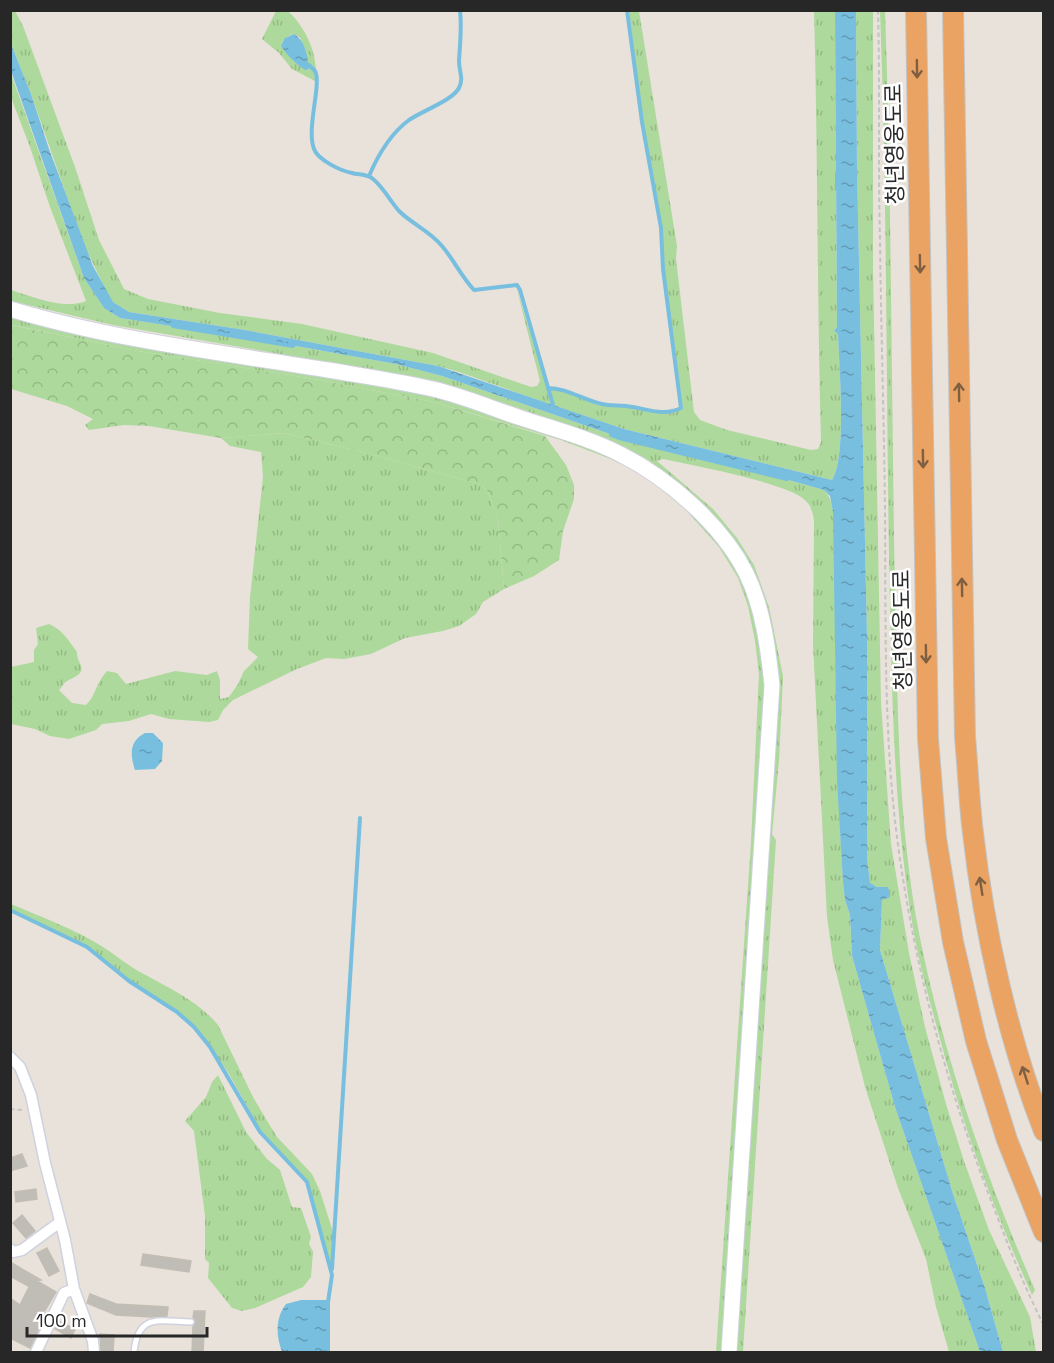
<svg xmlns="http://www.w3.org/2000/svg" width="1054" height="1363" viewBox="0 0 1054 1363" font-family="'Space Grotesk','Noto Sans KR',sans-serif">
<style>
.grass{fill:url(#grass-tufts)}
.forest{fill:url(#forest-crowns)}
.water{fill:url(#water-ripples)}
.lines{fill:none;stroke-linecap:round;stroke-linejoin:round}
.stream{stroke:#78bfdf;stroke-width:4}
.building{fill:#c0bcb6;stroke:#c3beb4;stroke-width:1.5}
.lane-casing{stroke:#cfd1de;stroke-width:8}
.street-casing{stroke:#cfd1de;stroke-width:13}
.secondary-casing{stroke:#cfd1de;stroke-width:17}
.highway-casing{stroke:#c3c3c3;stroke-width:22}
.path{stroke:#c3c3c3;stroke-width:2;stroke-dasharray:4.5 3;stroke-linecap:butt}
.lane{stroke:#fff;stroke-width:5}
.street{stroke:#fff;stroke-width:10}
.secondary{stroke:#fff;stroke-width:15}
.highway{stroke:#eaa362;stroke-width:20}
.oneway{stroke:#7f5f42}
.labels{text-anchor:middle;stroke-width:5;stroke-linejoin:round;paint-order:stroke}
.street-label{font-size:22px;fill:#272727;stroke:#fff}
</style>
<defs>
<pattern id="grass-tufts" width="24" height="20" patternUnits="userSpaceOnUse" patternTransform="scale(1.5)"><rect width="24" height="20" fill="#aed99c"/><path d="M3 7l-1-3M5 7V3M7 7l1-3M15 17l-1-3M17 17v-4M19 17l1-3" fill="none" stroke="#96ba86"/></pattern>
<pattern id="forest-crowns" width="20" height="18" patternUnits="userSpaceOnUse" patternTransform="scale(1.5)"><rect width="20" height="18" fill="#aed99c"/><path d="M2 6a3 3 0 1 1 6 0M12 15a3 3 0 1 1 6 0" fill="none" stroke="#96ba86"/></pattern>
<pattern id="water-ripples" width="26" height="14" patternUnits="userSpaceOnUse" patternTransform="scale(1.5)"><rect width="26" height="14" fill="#78bfdf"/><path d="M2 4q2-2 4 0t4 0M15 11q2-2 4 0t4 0" fill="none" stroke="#629bb5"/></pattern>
</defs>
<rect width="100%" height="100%" fill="#e8e2da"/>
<path class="grass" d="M 10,11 L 15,11 L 23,26 L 75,167 L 99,240 L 124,289 L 148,299 L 220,313 L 302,324 L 433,353 L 531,387 L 537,386 L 540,381 L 516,286 L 552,405 L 459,372 L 438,366 L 245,330 L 129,312 L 113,302 L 107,293 L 82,240 L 31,94 L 11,44 Z
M 276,11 L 288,11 C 304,26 315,48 316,70 L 308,63 L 300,37 L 294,34 C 287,36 285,38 281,44 L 293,61 L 309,66 L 314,71 L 315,81 L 292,69 L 279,53 L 262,39 Z
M 629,11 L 639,11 L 677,246 L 676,259 L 694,412 L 700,420 L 727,430 L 811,450 L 818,449 L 821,442 C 817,298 818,154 814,11 L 835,11 L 837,327 L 834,331 L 838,334 C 839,367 847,455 832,480 L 624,429 L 555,406 L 550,389 C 567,390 583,400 599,405 C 607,407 615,406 623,407 C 643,408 663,419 683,409 L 664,269 L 662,228 L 643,122 Z
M 856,11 L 873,11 L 873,267 L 881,703 L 891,844 L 909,953 L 925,1027 L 946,1104 L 964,1161 L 989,1230 L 1030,1317 L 1036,1352 L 1003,1352 L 985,1288 L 953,1194 L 880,950 L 882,900 L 888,887 L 877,887 L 870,884 L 867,858 L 867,636 L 857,169 Z
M 880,11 L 885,11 C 892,203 891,396 895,589 C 898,706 897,823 920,938 C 944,1057 984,1172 1032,1283 L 1035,1290 L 1032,1295 C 998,1219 968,1141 946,1061 C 935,1019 922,977 914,934 C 892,808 892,682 889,555 C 886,373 887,192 880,11 Z
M 10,71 L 84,278 L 104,308 L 120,318 L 268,341 L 396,364 L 442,376 L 633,442 L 728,463 L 824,490 C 839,504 835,549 835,569 C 835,674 837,779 843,883 L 845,900 L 850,915 L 852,956 L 895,1107 L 980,1352 L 949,1352 L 936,1307 L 926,1259 L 898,1188 L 865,1087 L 833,960 L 827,917 L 813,645 L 814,521 C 813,513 811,505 805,500 C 788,483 691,465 663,459 L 657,461 L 713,509 L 737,538 L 754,565 L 769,607 L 783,676 L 779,761 L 772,834 L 776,840 L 743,1352 L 733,1352 L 777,716 L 760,588 L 745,554 L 723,526 L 688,490 L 648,460 L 625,447 L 578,428 L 436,381 L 113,325 L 11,301 L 11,290 C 34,297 63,310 86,301 L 50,207 L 30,147 L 12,100 Z
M 10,316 L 429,391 L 628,462 L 692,510 L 740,572 L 749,596 L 756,625 L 765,672 L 766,700 L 722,1352 L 716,1352 L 751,842 L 759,674 L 755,641 L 748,606 L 738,578 L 719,547 L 685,509 L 652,482 L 632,469 L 608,458 L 561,440 L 434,402 L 308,378 L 138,351 L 12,325 Z
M 284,433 L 363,452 L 475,483 L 487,490 L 498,519 L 504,589 L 483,602 L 476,614 L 459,626 L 443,631 L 405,638 L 371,654 L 344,659 L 326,658 L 297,669 L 233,700 L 223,710 L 218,720 L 209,722 L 169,719 L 151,714 L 129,721 L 102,724 L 96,730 L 69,739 L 50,736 L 35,729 L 11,724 L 11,667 L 34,662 L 34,650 L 38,644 L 36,628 L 49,624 C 63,630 68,640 77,652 C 77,659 79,660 81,666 C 84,676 71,678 65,682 C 64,684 61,688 59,690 L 72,703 L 86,705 C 97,694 95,684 107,671 L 117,673 L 126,684 L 175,671 L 207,675 L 217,671 L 220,680 L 220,699 L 229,697 L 238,684 L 244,671 L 258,657 L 248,649 L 250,597 L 263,477 L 261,452 L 230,446 L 221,438 Z
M 11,904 C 41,917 75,929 103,947 C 116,955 128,966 142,973 C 169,988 198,1001 218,1025 L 253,1097 L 266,1119 L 277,1137 L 312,1174 L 320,1191 L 333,1232 L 331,1267 L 308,1182 L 261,1131 L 229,1074 L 211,1047 L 194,1026 L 178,1011 L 118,972 L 88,946 L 11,909 Z
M 218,1075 L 246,1132 L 267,1159 L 280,1170 L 292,1207 L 301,1208 L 311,1237 L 309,1244 L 313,1252 L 311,1277 L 303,1287 L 255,1308 L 242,1311 L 232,1308 L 208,1278 L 209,1263 L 205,1259 L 205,1216 L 194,1131 L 185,1121 L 206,1097 L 212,1082 Z"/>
<path class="forest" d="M 11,325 L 138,351 L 308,378 L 434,402 L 545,436 L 566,465 L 574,485 L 574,499 L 563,531 L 559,560 L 534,576 L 504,589 L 498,519 L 487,490 L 475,483 L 363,452 L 284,433 L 221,438 L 149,426 L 124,425 L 89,430 L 85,425 L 93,419 L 67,406 L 11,389 Z"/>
<path class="water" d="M 835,11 L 856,11 L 857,169 L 867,636 L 867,858 L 870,883 L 877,887 L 888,887 L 890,897 L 882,900 L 880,950 L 953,1194 L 985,1288 L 1003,1352 L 980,1352 L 895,1107 L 852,956 L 850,915 L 845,900 L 843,883 L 837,780 L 833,512 L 830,496 L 824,490 L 728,463 L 633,442 L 442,376 L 396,364 L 268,341 L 120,318 L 104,308 L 84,278 L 11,71 L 11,44 L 31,94 L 49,149 L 93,266 L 113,302 L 129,312 L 245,330 L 438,366 L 624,429 L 832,480 C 847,457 839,366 838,334 L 834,331 L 837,327 Z
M 294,34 C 305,40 308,57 309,69 L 305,70 C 296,64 285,54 281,45 L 285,38 Z
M 145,733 L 153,733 L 163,743 L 162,761 L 155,769 L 135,770 C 130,755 129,741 145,733 Z
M 301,1300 L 328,1300 L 327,1352 L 282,1352 C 276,1335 275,1319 286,1304 Z"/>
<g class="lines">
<path class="stream" d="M 309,65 C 310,66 315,71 315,71 C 322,84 306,128 314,149 C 318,160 341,171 352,173 C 359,175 368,174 373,179 C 384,188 390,201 399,211 C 412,224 430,231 442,246 C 454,260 461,276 474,290 L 517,285 L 520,290 L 553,405
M 369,176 C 378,155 390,134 409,120 C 422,111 453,100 459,88 C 464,78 459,72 459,61 C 460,44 462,28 460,10
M 837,188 L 837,173 L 839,170
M 173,326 L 293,346
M 548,388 C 567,388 583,400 602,404 C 610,406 618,405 626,406 C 645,408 663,417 681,408 L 663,269 L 661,228 L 642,122 L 627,10
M 611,435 L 619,438 L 787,479
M 10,910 L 87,947 L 129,981 L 177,1012 L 194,1027 L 210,1047 L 260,1132 L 307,1182 L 332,1275 L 328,1302 L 328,1352
M 332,1269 L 360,818"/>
</g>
<path class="building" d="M 22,1154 L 27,1166 L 10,1171 L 10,1158 Z
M 36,1189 L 37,1199 L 16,1202 L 15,1192 Z
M 22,1215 L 35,1231 L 26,1238 L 13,1223 Z
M 47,1248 L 59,1271 L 49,1276 L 37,1253 Z
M 143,1254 L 191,1261 L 189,1272 L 141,1265 Z
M 10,1262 L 41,1280 L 37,1281 L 56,1292 L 44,1312 L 46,1313 L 30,1348 L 10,1338 L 10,1298 L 20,1305 L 30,1285 L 28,1286 L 10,1276 Z
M 90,1294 L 116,1304 L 168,1307 L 167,1316 L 151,1317 L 116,1315 L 87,1303 Z
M 194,1311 L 205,1311 L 203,1353 L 192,1353 L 193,1326 L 196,1322 L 193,1318 Z
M 59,1321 L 75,1329 L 71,1338 L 55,1329 Z
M 100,1334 L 114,1335 L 113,1353 L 101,1353 Z"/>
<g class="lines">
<defs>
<path id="lane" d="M 134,1352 C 138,1313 159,1321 191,1322"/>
<path id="street" d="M 10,1057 L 20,1067 L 31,1095 L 45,1163 L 65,1240 L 74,1289 L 93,1341 L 94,1352
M 10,1249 L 13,1252 L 22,1250 L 60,1222
M 36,1352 L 64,1293 L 74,1289"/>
<path id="secondary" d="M 10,309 C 113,340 223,353 328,370 C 363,376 398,381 433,389 C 463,396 491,408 521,418 C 554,429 589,438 620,454 C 668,478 722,525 746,573 C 763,607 768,648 772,685 L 729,1352"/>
<path id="highway" d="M 916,10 L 928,739 L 936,838 L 953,942 L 976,1041 L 1007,1140 L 1044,1232
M 953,10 L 965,737 C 968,769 969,801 973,833 C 984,930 1008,1039 1044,1131"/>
</defs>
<use href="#lane" class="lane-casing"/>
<use href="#street" class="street-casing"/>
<use href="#secondary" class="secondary-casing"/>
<use href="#highway" class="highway-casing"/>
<path class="path" d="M 878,10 C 880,87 878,163 880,239 C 881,329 884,419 885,509 C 886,621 883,733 898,845 C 915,970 948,1091 994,1208 C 1009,1248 1025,1288 1044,1326
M 10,1109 L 22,1110"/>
<use href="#lane" class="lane"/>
<use href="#street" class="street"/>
<use href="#secondary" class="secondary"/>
<use href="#highway" class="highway"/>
</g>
<defs><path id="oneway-shaft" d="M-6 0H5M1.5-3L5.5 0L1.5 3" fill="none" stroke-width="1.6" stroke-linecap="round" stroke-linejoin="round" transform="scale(1.5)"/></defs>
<g class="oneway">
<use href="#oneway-shaft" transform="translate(917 69) rotate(89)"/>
<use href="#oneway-shaft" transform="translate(920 264) rotate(89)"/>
<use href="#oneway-shaft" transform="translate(959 392) rotate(-91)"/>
<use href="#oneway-shaft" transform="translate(923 459) rotate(89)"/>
<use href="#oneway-shaft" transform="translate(962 587) rotate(-91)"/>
<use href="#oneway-shaft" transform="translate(926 654) rotate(89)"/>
<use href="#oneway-shaft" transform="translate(981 886) rotate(-99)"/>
<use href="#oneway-shaft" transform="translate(1025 1075) rotate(-108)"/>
</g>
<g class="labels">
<g class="street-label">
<text transform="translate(894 144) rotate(-91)" y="8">청년영웅도로</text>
<text transform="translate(902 630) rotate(-91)" y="8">청년영웅도로</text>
</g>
</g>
<rect width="1054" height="1363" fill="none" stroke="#272727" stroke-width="24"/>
<path d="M27 1327v9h180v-9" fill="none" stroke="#272727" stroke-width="3"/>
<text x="36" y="1327" font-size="18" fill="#272727" stroke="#ffffff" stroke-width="4.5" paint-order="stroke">100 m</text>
</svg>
